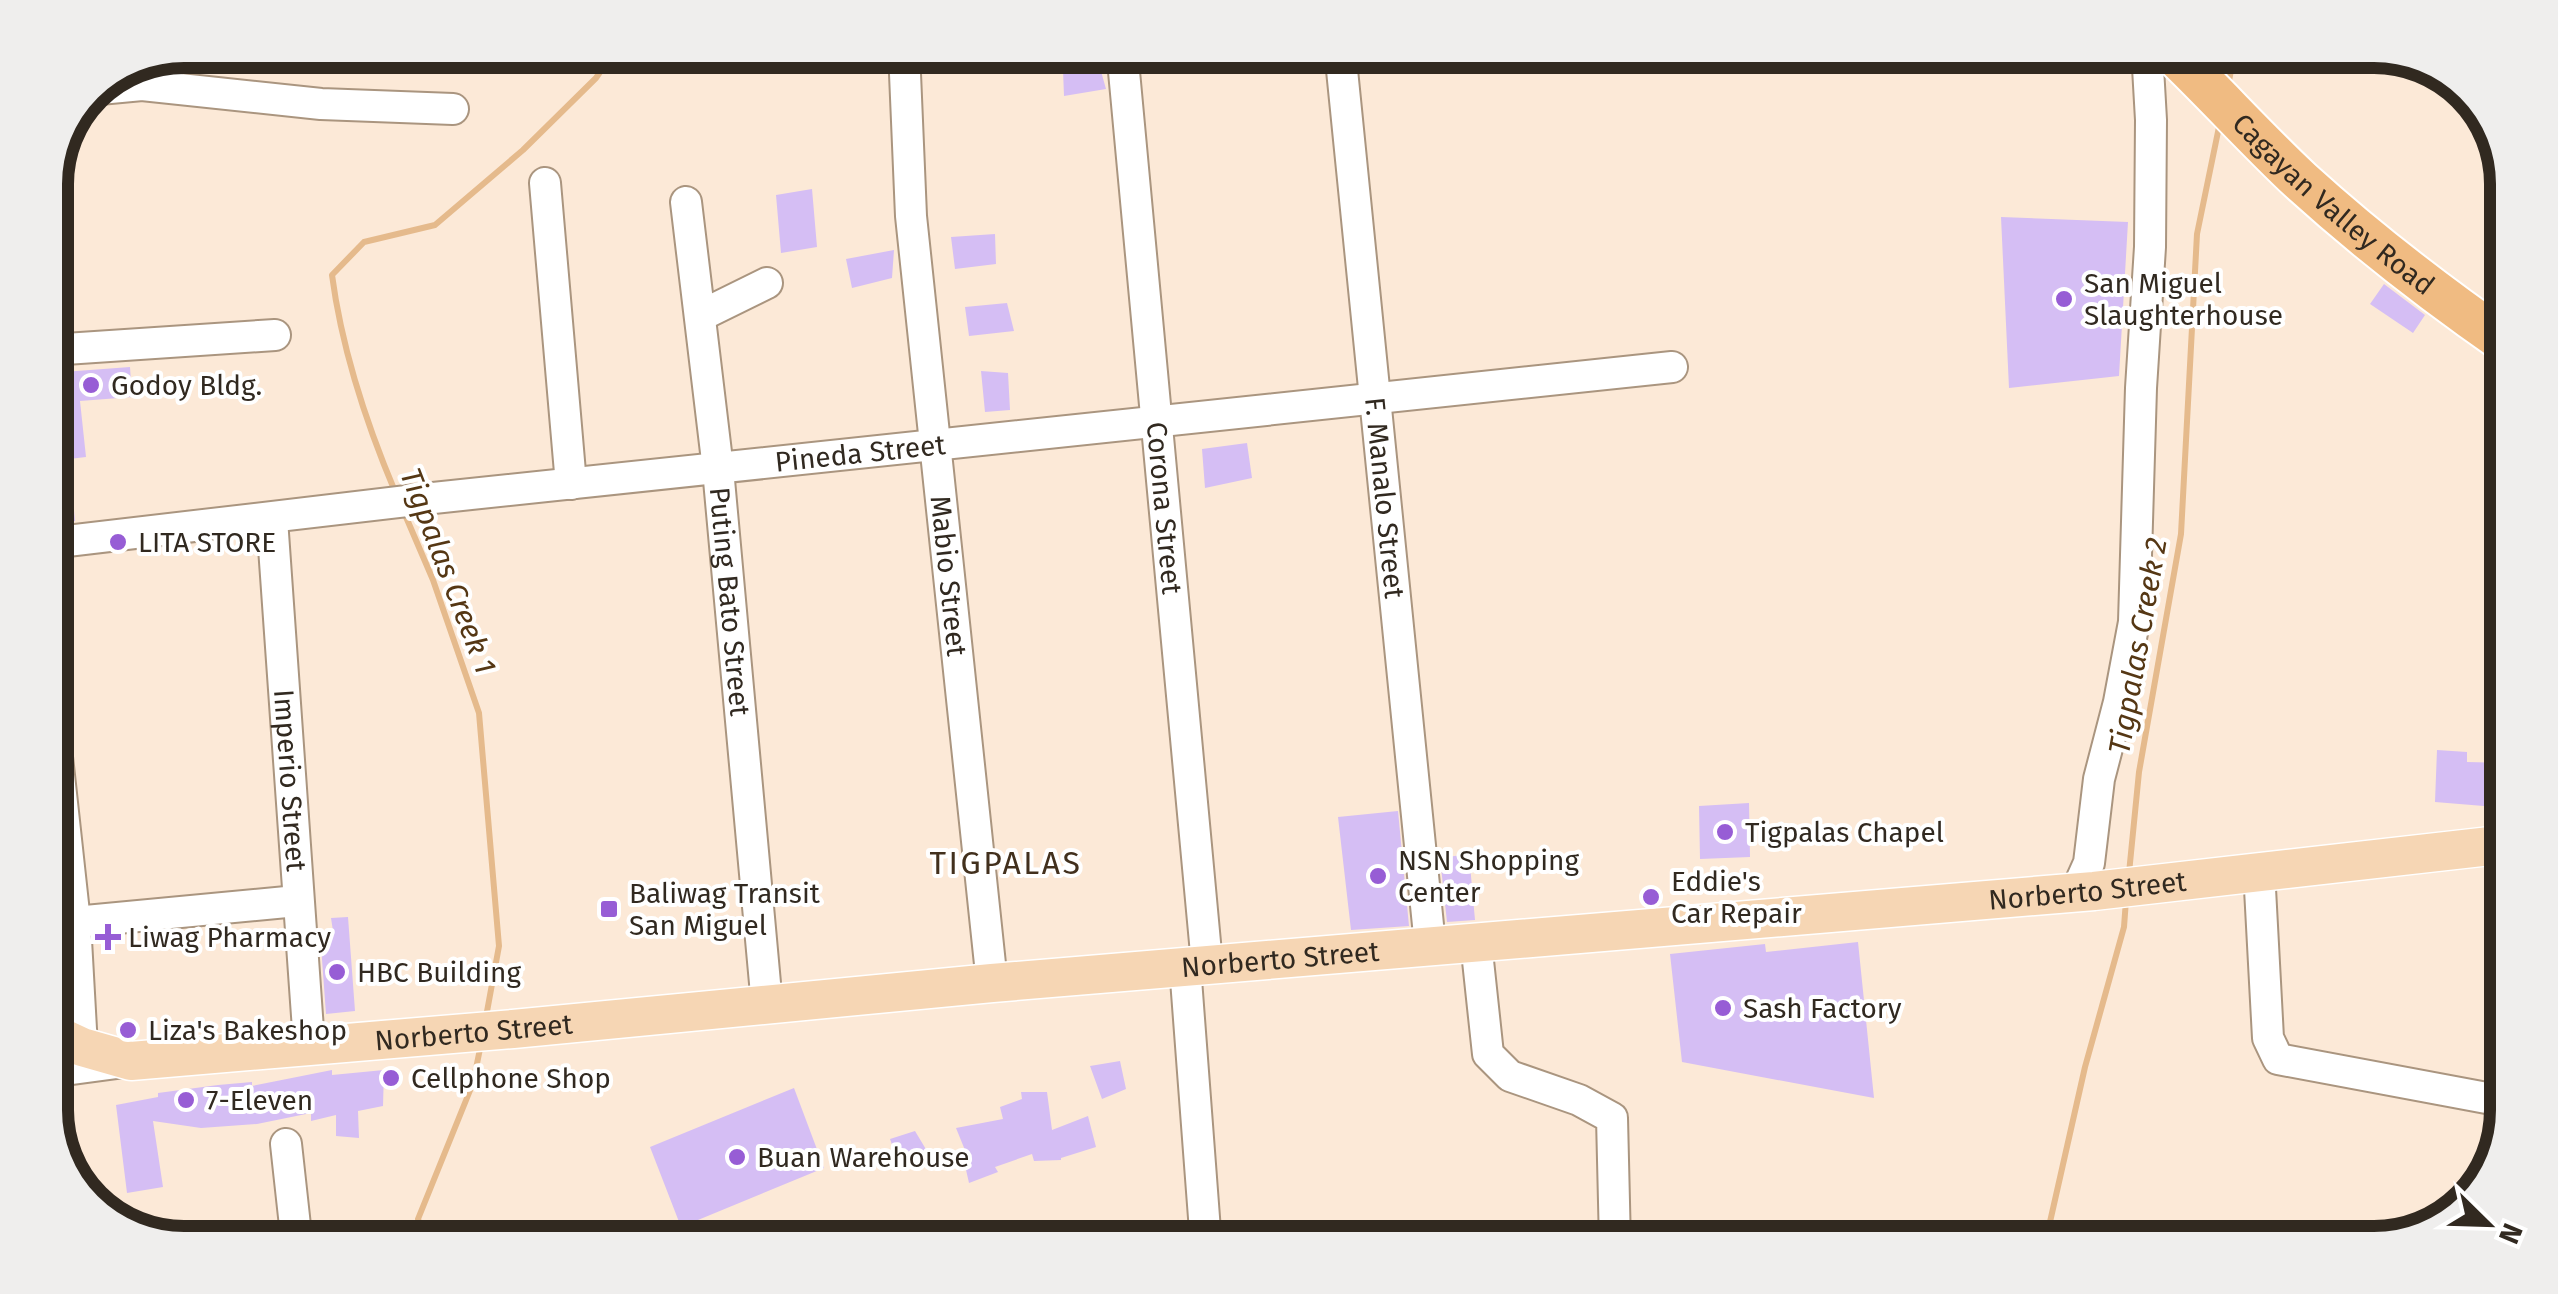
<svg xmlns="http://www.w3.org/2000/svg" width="2558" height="1294" viewBox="0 0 2558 1294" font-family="'Fira Sans',sans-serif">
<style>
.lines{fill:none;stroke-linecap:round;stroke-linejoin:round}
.stream{stroke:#e5ba8c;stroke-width:6}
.building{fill:#d5bef4}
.minor-casing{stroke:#aa957f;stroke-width:34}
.major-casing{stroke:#fff;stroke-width:41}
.highway-casing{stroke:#fff;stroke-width:46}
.minor{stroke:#fff;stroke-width:30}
.major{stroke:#f6d6b4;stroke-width:38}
.highway{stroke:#f0bb82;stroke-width:42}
.poi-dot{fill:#975dd5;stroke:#fff;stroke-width:4}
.labels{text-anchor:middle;stroke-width:8;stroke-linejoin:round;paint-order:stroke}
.street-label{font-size:28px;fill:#312920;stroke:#fff}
.poi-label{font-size:28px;fill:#312920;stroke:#fff;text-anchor:start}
.water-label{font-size:30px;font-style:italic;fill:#553714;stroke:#fff}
.quarter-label{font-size:32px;letter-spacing:2.5px;fill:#42301d;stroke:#fff}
.rim{fill:none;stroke:#312920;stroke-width:12}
</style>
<rect width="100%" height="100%" fill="#fce9d7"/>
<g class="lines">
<path class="stream" d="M 2228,86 L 2235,50
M 396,494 C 366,423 342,351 332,275 L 364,242 L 435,225 L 523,150 L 596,78 L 615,50
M 403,510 L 433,580 L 479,713 L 499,946 L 486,1017
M 2129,873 L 2139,772 L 2181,534 L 2197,234 L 2220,122
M 427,1244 L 418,1219 L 473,1083 L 481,1044
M 2045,1244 L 2085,1067 L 2124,927 L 2126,900"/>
</g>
<path class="building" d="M 1099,64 L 1106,89 L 1064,96 L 1063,70 Z
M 812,189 L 817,247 L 781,253 L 776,195 Z
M 2001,217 L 2128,222 L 2119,376 L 2009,388 Z
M 995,234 L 996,264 L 955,269 L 951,237 Z
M 894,250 L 892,278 L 852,288 L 846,259 Z
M 2384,284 L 2425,315 L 2413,333 L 2370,304 Z
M 1007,303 L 1014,331 L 969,336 L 965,307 Z
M 130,367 L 132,397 L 80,401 L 86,457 L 69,459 L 75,521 L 50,524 L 50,426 L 55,426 L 50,373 Z
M 981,371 L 1008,373 L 1010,410 L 985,412 Z
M 1247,443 L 1252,478 L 1205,488 L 1202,449 Z
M 2437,750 L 2467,752 L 2467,762 L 2508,763 L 2508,808 L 2435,802 Z
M 1749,803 L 1750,857 L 1700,859 L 1699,806 Z
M 1398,811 L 1409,926 L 1351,930 L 1338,817 Z
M 1469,854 L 1475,920 L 1447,922 L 1440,858 Z
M 348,917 L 355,1011 L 326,1014 L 320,932 L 333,931 L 331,918 Z
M 57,940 L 61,1012 L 50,1010 L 50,941 Z
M 1858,942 L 1874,1098 L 1682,1062 L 1670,954 L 1765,944 L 1766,952 Z
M 1120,1061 L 1126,1089 L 1102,1099 L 1090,1066 Z
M 332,1070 L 332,1075 L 384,1070 L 383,1106 L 358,1111 L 359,1138 L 336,1136 L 336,1115 L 311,1121 L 311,1113 L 257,1124 L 201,1128 L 153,1121 L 163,1187 L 127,1193 L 116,1105 L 158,1097 L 158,1093 L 218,1085 L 252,1082 L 252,1086 Z
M 794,1088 L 824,1168 L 681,1227 L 650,1147 Z
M 1021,1092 L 1047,1092 L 1052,1130 L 1088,1116 L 1096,1147 L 1061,1158 L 1061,1160 L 1034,1161 L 1032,1154 L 995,1167 L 998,1172 L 969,1183 L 964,1161 L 969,1160 L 956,1128 L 1003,1119 L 1000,1107 L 1022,1099 Z
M 915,1131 L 930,1156 L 899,1164 L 890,1139 Z"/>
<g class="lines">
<defs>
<g id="minor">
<path id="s1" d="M 904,50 L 911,216 L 992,983"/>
<path id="s2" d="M 1122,50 L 1207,964"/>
<path id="s3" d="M 1340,50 L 1430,945"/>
<path d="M 89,90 L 142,85 L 321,104 L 453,109"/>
<path d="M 545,183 L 571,484"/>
<path id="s4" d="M 686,202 L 718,469 L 767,1005"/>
<path d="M 700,316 L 767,283"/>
<path d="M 50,350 L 275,335"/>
<path id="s5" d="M 272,519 L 309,1044"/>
<path id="s6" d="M 50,543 L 424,499 L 1672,367"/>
<path d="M 50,693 L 75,922 L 82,1047"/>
<path d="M 2259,870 L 2268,1038 L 2278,1059 L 2508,1102"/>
<path d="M 2076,892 L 2089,863 L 2099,779 L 2119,702 L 2134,622 L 2141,388 L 2150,247 L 2151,120 L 2147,50"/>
<path d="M 75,922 L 297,901"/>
<path d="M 1476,942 L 1488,1054 L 1510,1076 L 1579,1100 L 1612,1118 L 1615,1244"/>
<path d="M 1185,966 L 1206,1244"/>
<path d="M 50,1072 L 117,1063"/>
<path d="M 286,1144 L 297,1244"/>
<path d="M 1017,1240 L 1017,1244"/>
</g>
<g id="major">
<path id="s7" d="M 50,1032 L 82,1047 L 131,1061 L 513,1029 L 992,983 L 2094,891 L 2508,844"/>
</g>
<g id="highway">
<path id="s8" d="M 2170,50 C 2215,93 2256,139 2301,181 C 2366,240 2436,294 2508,344"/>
</g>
</defs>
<use href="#minor" class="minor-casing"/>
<use href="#major" class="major-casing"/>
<use href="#highway" class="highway-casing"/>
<use href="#minor" class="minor"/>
<use href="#major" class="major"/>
<use href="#highway" class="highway"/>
</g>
<g class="poi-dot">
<circle cx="2064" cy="299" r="10"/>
<circle cx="91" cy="385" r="10"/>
<circle cx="118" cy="542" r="10"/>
<circle cx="1725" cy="832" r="10"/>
<circle cx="1378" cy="876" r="10"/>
<circle cx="1651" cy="897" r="10"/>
<rect x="599" y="899" width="20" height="20" rx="5"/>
<path d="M103 922h10v10h10v10h-10v10h-10v-10h-10v-10h10z"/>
<circle cx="337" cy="972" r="10"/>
<circle cx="1723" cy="1008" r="10"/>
<circle cx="128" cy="1030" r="10"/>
<circle cx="391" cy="1078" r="10"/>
<circle cx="186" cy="1100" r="10"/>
<circle cx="737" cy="1157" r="10"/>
</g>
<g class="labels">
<g class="street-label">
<text dy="10" stroke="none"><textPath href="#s8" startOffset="225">Cagayan Valley Road</textPath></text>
<text dy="10" stroke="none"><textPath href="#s6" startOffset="815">Pineda Street</textPath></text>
<text dy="10" stroke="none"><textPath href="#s3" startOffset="450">F. Manalo Street</textPath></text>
<text dy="10" stroke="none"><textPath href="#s2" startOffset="460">Corona Street</textPath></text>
<text dy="10" stroke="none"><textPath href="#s1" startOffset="528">Mabio Street</textPath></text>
<text dy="10" stroke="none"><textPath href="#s4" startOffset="402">Puting Bato Street</textPath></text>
<text dy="10" stroke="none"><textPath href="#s5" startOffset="262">Imperio Street</textPath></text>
<text dy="10" stroke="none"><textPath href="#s7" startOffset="2050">Norberto Street</textPath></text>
<text dy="10" stroke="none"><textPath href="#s7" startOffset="1240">Norberto Street</textPath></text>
<text dy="10" stroke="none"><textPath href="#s7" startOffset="430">Norberto Street</textPath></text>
</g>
<g class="poi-label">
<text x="2084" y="293">San Miguel<tspan x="2084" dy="32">Slaughterhouse</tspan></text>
<text x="111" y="395">Godoy Bldg.</text>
<text x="138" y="552">LITA STORE</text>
<text x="1745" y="842">Tigpalas Chapel</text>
<text x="1398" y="870">NSN Shopping<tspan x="1398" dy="32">Center</tspan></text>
<text x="1671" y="891">Eddie's<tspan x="1671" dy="32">Car Repair</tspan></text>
<text x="629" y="903">Baliwag Transit<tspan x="629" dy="32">San Miguel</tspan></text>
<text x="128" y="947">Liwag Pharmacy</text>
<text x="357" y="982">HBC Building</text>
<text x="1743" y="1018">Sash Factory</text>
<text x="148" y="1040">Liza's Bakeshop</text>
<text x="411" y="1088">Cellphone Shop</text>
<text x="206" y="1110">7-Eleven</text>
<text x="757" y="1167">Buan Warehouse</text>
</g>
<g class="water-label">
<text transform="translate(448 571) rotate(69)" y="10">Tigpalas Creek 1</text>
<text transform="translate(2138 646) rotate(-80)" y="10">Tigpalas Creek 2</text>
</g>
<g class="quarter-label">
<text x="1006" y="874">TIGPALAS</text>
</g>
</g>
<path d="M0 0H2558V1294H0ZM184 68H2374A116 116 0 0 1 2490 184V1110A116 116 0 0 1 2374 1226H184A116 116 0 0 1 68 1110V184A116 116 0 0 1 184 68Z" fill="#efeeed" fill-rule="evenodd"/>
<path class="rim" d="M184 68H2374A116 116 0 0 1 2490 184V1110A116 116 0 0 1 2374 1226H184A116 116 0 0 1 68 1110V184A116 116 0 0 1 184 68Z"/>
<g transform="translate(2488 1224) rotate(113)" stroke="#ffffff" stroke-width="8" paint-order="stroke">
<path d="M0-8L18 38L0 25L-18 38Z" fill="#312920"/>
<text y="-15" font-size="28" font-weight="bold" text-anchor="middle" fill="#312920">N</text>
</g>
</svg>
